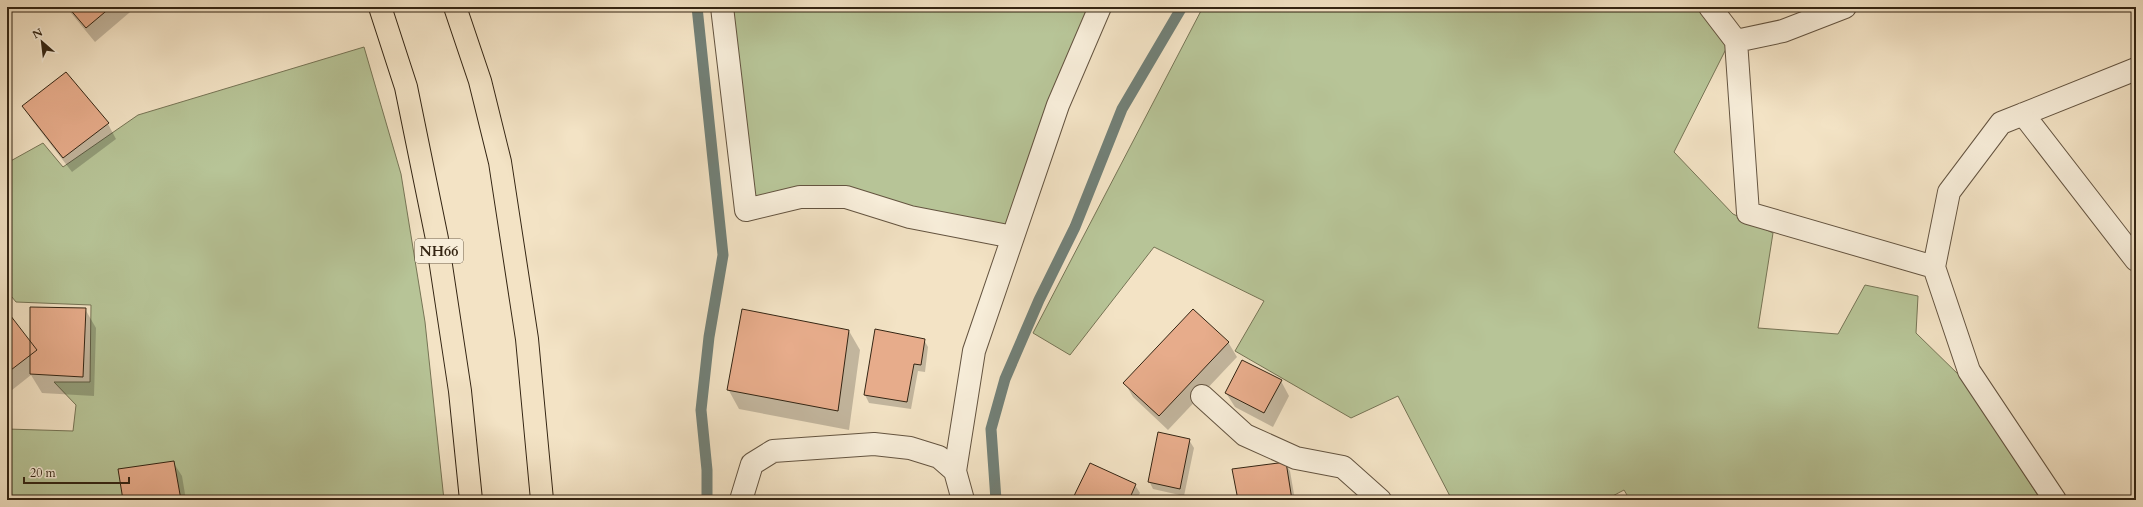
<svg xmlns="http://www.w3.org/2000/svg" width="2143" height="507" viewBox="0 0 2143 507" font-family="Cardo,serif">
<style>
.green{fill:#b7c497;stroke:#767455}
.shadow{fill:#0003}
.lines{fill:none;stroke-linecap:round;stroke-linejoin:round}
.stream{stroke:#728077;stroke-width:11}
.building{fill:#e7ac8b;stroke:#342513}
.minor-casing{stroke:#645440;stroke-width:24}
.trunk-casing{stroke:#342513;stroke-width:24}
.minor{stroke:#f7edd9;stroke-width:22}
.trunk{stroke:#f3e3c5;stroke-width:22}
.labels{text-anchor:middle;stroke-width:3;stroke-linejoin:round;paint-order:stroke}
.shield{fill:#f7edd9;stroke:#6e614e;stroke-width:1}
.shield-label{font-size:14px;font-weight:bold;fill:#342513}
</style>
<rect width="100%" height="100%" fill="#f3e3c5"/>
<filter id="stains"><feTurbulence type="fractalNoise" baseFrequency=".005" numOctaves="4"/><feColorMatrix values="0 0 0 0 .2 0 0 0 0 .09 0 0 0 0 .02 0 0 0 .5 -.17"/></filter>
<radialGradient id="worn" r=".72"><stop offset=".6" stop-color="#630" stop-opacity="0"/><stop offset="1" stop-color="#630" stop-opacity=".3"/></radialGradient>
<path class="green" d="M 722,7 L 1097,7 L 1011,233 L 848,195 L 748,208 Z
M 1203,7 L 1702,7 L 1727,47 L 1674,152 L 1733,214 L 1773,233 L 1758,328 L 1838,334 L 1865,285 L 1918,296 L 1916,333 L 1961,377 L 2041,500 L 1630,500 L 1624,490 L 1605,500 L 1452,500 L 1398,396 L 1351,418 L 1235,351 L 1264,301 L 1154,247 L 1070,355 L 1033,333 Z
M 364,47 L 401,174 L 425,322 L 444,500 L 7,500 L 7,429 L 73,431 L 76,405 L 54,382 L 90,382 L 91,305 L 16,302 L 7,291 L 7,163 L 43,143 L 63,167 L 138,115 Z"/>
<path class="shadow" d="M 66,7 L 136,7 L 95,42 Z
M 66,74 L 108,124 L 116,139 L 72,172 L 32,120 L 23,106 Z
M 85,309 L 96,328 L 94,396 L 42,393 L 31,375 L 7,394 L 7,313 L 31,344 Z
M 849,331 L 860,350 L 849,430 L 739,409 L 728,389 Z
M 924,340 L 928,347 L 925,372 L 918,371 L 911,409 L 869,403 L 865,395 Z
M 1228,342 L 1237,357 L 1168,430 L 1133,397 L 1125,383 Z
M 1281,381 L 1289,396 L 1273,427 L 1235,407 L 1226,393 Z
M 1189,440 L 1194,448 L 1184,496 L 1153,489 L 1149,481 Z
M 173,462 L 182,476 L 186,500 L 124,500 Z
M 1286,464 L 1290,471 L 1295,500 L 1239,500 Z
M 1135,485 L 1140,493 L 1136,500 L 1073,500 Z"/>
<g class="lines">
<path class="stream" d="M 697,7 L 723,255 L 709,337 L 701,410 L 707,470 L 707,500
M 996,500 L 991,429 L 1005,379 L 1039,300 L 1075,227 L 1122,109 L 1182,7"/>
</g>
<path class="building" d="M 68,7 L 111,7 L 86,28 Z
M 66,72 L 109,123 L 63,158 L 22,106 Z
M 30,307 L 86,308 L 83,377 L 30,374 Z
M 742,309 L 849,330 L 838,411 L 727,390 Z
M 1193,309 L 1229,342 L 1159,416 L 1123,383 Z
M 7,311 L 37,350 L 7,373 Z
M 875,329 L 925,339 L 921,365 L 914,364 L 907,402 L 864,395 Z
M 1242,360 L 1282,380 L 1264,413 L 1225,393 Z
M 1158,432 L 1190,439 L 1180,489 L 1148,482 Z
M 174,461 L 181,500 L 123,500 L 118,469 Z
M 1286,462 L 1292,500 L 1238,500 L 1232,469 Z
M 1090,463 L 1136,484 L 1129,500 L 1072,500 Z"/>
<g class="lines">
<defs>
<path id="minor" d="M 722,7 L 746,210 L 800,197 L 846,197 L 910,217 L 1013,237
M 1710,7 L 1736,41 L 1783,31 L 1845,7
M 1736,41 L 1748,213 L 1934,267
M 2023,114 L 2136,260
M 1202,396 L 1245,435 L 1296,458 L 1343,467 L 1380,500
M 955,471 L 974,351 L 1058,105 L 1100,7
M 741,500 L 752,464 L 773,451 L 874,444 L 910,448 L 939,457 L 955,471 L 963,500
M 2055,500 L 1969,371 L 1934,267 L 1949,192 L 2001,123 L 2136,69"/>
<path id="trunk" d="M 380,7 L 406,87 L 437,239 L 460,391 L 471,500
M 455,7 L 480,81 L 500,162 L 527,339 L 542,500"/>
</defs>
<use href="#minor" class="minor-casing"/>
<use href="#trunk" class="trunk-casing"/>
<use href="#minor" class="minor"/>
<use href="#trunk" class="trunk"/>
</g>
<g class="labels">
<rect class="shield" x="415" y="239" width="48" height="24" rx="3"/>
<g class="shield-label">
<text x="439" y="256">NH66</text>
</g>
</g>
<rect width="2143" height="507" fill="none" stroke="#f3e3c5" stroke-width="24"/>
<rect x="8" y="8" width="2127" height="491" fill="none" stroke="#342513" stroke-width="2"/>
<rect x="12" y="12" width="2119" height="483" fill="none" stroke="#342513"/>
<g transform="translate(42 42) rotate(332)" stroke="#f7edd9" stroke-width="3" paint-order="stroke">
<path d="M0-3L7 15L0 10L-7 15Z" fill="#342513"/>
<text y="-6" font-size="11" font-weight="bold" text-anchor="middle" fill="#342513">N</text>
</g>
<path d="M24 477v6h105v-6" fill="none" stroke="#342513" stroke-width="2"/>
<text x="30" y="477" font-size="12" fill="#342513" stroke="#f7edd9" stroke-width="3" paint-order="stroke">20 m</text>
<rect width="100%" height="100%" filter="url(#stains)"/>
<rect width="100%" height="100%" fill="url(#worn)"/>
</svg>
